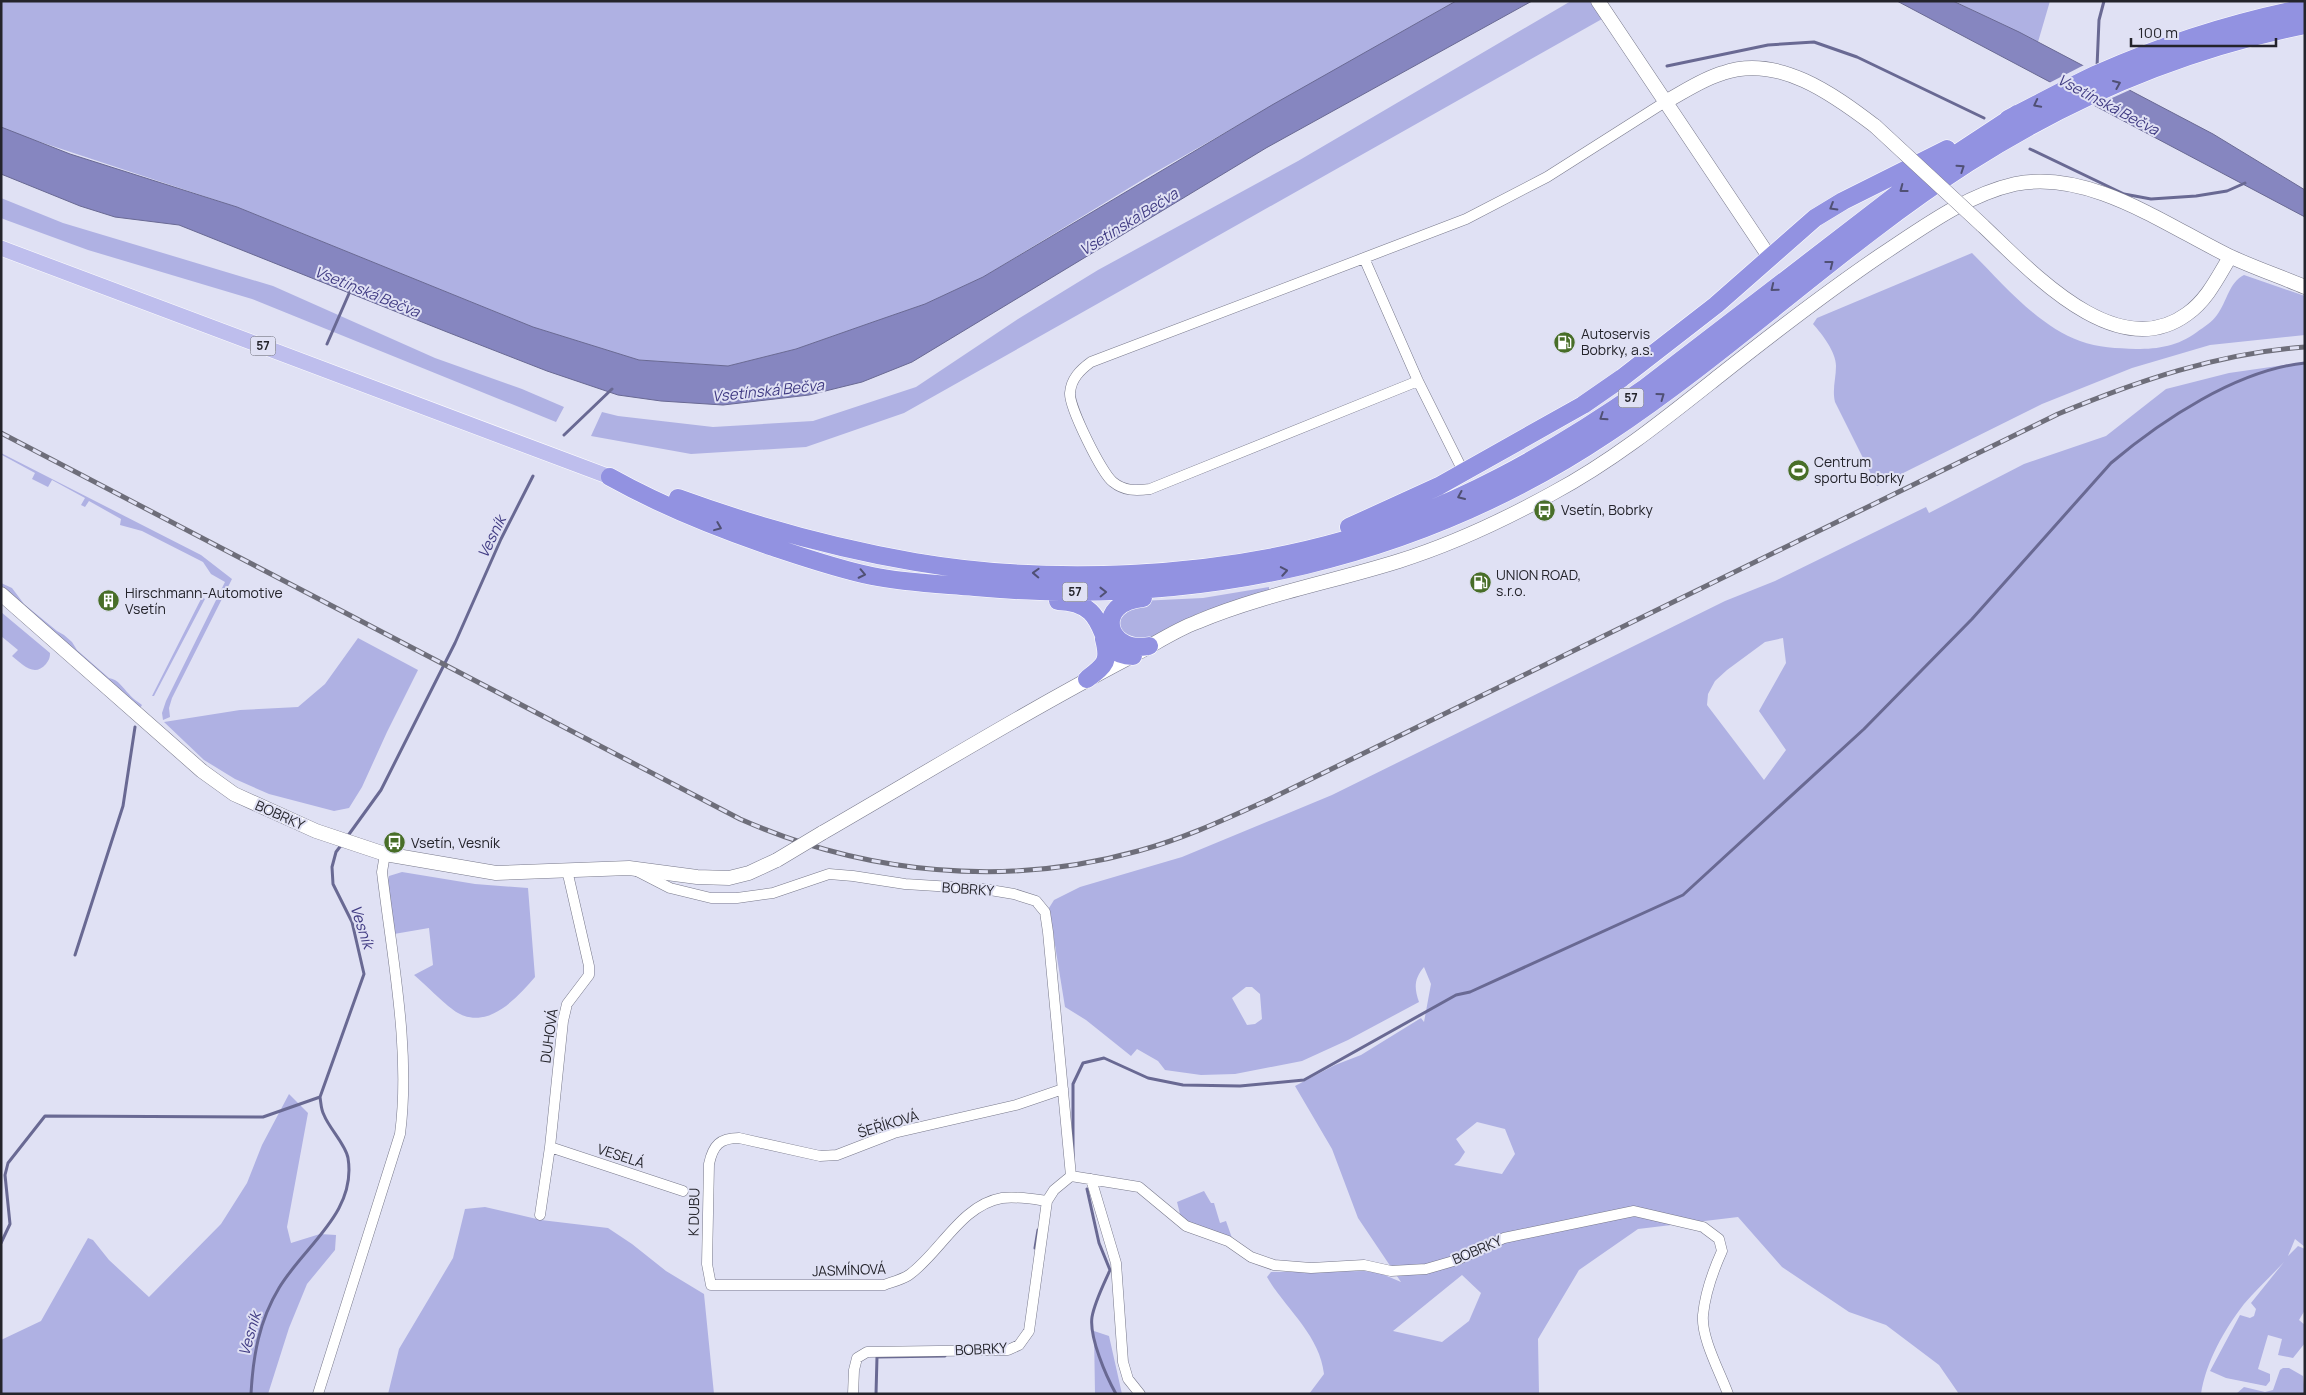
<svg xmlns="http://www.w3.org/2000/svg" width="2306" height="1395" viewBox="0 0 2306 1395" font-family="Manrope,sans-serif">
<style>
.green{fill:#afb1e3;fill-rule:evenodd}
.water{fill:#8686c0;stroke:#696993}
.pier{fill:#e0e1f4}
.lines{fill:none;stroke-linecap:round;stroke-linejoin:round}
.stream{stroke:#696993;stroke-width:3}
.street-casing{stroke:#78798b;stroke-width:11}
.secondary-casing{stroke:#78798b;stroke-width:15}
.primary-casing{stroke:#fff;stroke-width:16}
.highway-casing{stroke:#fff;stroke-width:19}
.street{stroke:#fff;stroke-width:10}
.secondary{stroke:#fff;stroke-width:14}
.primary{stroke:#bebeed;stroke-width:15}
.highway{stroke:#9292e1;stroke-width:18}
.rail-casing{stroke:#6e6e7a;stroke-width:5}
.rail{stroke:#e0e1f4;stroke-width:3;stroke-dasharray:9;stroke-linecap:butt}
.secondary-bridge-casing{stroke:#78798b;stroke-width:15;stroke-linecap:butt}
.secondary-bridge{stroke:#fff;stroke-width:14}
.oneway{stroke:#505074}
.labels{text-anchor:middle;stroke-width:4;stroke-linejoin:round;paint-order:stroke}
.shield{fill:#e0e1f4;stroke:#5c5d67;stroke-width:1}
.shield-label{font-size:12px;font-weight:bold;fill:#24242b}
.poi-label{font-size:14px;fill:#24242b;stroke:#e0e1f4;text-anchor:start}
.street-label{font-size:14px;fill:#24242b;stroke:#e0e1f4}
.water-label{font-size:15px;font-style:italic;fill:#403b83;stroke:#e0e1f4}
</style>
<rect width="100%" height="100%" fill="#e0e1f4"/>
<path class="green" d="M 1,1 L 1456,1 L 1147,177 L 983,277 L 925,304 L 873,322 L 796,349 L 728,366 L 639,360 L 533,327 L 237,207 L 16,134 L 1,127 Z
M 1571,1 L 1590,1 L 1602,19 L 904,413 L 806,447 L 691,454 L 591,436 L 602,412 L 618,416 L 713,427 L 813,421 L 916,387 L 1018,319 L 1098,270 L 1298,161 Z
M 1954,1 L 2050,1 L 2038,42 Z
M 1,198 L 63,223 L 273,286 L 435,358 L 522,389 L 564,407 L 556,422 L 252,299 L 88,250 L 6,220 L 1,218 Z
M 1972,253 C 2002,283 2039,327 2080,341 C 2098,348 2117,348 2136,349 C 2159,349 2178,346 2197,332 C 2204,327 2212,322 2217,315 C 2227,302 2229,282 2244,275 L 2305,296 L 2305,335 L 2210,345 L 2132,368 L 2042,404 L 1877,486 L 1835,402 C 1832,389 1836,379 1836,366 C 1836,352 1822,334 1813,324 L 1817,318 Z
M 2305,362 L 2305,1247 L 2295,1239 L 2288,1256 L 2298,1246 L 2305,1249 L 2305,1310 L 2299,1320 L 2305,1325 L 2305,1343 L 2293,1358 L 2278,1355 L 2282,1339 L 2268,1335 L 2258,1369 L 2270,1374 L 2270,1381 L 2266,1386 L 2226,1378 L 2210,1371 L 2240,1315 L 2250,1318 L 2254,1316 L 2256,1309 L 2251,1303 L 2284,1262 C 2271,1276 2256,1290 2244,1304 C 2224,1330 2206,1362 2201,1394 L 1959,1394 L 1939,1365 L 1886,1325 L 1849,1312 L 1782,1267 L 1738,1217 L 1638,1229 L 1579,1270 L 1538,1339 L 1539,1394 L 1309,1394 L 1324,1374 C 1320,1335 1285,1308 1267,1277 L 1271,1272 L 1365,1271 L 1380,1273 L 1401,1282 L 1358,1218 L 1332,1149 L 1295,1086 L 1335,1065 L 1361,1055 L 1421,1018 L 1424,1022 L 1431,984 L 1424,967 C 1414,979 1414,988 1419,1002 L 1348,1040 L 1302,1061 L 1235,1074 L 1201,1075 L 1165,1070 L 1158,1061 L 1137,1049 L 1131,1056 L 1086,1020 L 1065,1007 L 1049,908 L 1054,900 L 1080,887 L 1182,857 L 1332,795 L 1725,601 L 1775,581 L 1926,507 L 1929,513 L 2024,464 L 2106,436 L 2166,389 L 2229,373 ZM 1783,638 L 1786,663 L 1759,711 L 1786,750 L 1764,780 L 1707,705 L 1708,694 L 1715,681 L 1727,670 L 1765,642 ZM 1246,987 L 1252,987 L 1260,994 L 1262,1019 L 1255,1024 L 1247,1025 L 1232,998 ZM 1477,1122 L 1505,1129 L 1515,1154 L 1502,1174 L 1454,1165 L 1459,1161 L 1465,1152 L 1456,1139 ZM 1462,1275 L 1481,1293 L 1469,1321 L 1442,1342 L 1393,1331 Z
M 1,453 L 201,555 L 232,579 L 172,698 L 169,708 L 170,717 L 163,720 L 162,713 L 166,701 L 225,582 L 211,574 L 203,562 L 142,531 L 120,525 L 121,519 L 89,501 L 85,507 L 81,505 L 85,498 L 52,480 L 48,487 L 32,479 L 35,473 L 2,455 L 1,457 Z
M 1,583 L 12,588 L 24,604 L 57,631 L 64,635 L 72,642 L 77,650 L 109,678 C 119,680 122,687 129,694 C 132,698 138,702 142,705 L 139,710 L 1,588 Z
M 1269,587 L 1269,591 L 1199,613 L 1144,642 L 1119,634 L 1119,613 L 1140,601 L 1203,598 Z
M 202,597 L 205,599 L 154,696 L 152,696 Z
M 1,612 L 50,653 C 50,658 49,660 46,664 C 34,678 22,664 12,656 L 18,650 L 1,636 Z
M 358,638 L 418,670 L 387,732 L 362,787 L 349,808 L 334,811 L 269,794 L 235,779 L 204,760 L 164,722 L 240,710 L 298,707 L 325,684 Z
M 402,872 L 475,884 L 528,888 L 535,977 C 517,998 488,1030 458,1013 C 447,1007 426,985 414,975 L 433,965 L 429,928 L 394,934 L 388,882 L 389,876 Z
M 289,1094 L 308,1113 L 287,1227 L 291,1243 L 320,1234 L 336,1235 L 335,1250 L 307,1284 L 289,1328 L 268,1394 L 1,1394 L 1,1340 L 41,1321 L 88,1238 L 93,1240 L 109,1260 L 149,1297 L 221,1224 L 247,1183 L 262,1145 Z
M 1204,1191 L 1211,1203 L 1214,1203 L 1220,1223 L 1226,1221 L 1232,1238 L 1193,1225 L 1181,1218 L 1177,1202 Z
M 485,1207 L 541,1220 L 608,1228 L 632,1244 L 666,1271 L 704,1294 L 714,1394 L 388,1394 L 399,1349 L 453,1258 L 465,1209 Z
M 1094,1331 L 1109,1336 L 1122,1394 L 1095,1394 Z
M 2283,1368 L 2289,1368 L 2303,1376 L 2305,1394 L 2236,1394 L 2244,1387 L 2265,1392 L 2273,1390 L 2280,1370 Z"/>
<path class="water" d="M 1456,1 L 1532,1 L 1266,148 L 912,362 L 862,382 L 809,395 L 723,405 L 661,401 L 618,395 L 547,371 L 447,332 L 179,225 L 115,217 L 80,206 L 1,174 L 1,127 L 70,154 L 237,207 L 533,327 L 639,360 L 728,366 L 796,349 L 873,322 L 925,304 L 983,277 L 1272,105 Z
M 1897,1 L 1953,1 L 2019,32 L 2213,134 L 2305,190 L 2305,217 Z"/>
<path class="pier" d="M 2086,64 L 2132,89 L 2092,107 L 2047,84 Z"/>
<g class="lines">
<path class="stream" d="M 1667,66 L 1768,45 L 1814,42 L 1857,57 L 1984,118
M 2097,67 L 2099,20 L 2104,1
M 2030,149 L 2124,194 L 2151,199 L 2196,196 L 2227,191 L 2245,183
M 327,344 L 351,289
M 564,435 L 612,389
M 347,837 L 381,790 L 455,643 L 501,539 L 533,476
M 75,955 L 123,806 L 135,727
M 1073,1162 L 1073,1084 L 1083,1063 L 1104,1058 L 1148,1078 L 1183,1085 L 1240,1086 L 1304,1080 L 1456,995 L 1470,992 L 1683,895 L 1864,729 L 1972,619 L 2111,463 C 2162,420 2237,370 2305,363
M 1087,1189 L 1099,1243 L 1110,1270 C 1104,1284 1095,1301 1092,1317 C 1089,1337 1106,1376 1116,1394
M 1,1243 L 10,1224 L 5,1175 L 8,1163 L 45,1116 L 263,1117 L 320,1097
M 1035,1248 L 1038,1230
M 251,1394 C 253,1356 259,1321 279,1288 C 304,1246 357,1213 348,1158 C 346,1145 329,1128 324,1115 C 321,1110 321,1103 320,1097 L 364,974 L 352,922 L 333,884 L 332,867 L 336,852 L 342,844
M 876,1394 L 877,1357 L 945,1356"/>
<defs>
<path id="street" d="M 1364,258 L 1091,362 C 1080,370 1071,379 1070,393 C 1069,407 1102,474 1113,482 C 1124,491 1136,491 1150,489 L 1418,381
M 1464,473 L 1418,381 L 1364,258 L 1466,219 L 1547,177 L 1665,102
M 637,871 L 670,888 L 711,898 L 737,898 L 773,893 L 829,874 L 853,876 L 905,884 L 984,889 L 1014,894 L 1036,901 L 1045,912 L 1048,932 L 1071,1176 L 1054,1190 L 1047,1201 L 1029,1331 L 1019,1345 L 1008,1350 L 867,1352 L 857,1358 L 854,1370 L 853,1394
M 550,1147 L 683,1191
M 1071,1176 L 1139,1187 L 1186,1226 L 1228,1241 L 1251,1257 L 1274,1265 L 1311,1268 L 1364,1265 L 1391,1271 L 1426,1269 L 1457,1260 L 1504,1238 L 1634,1211 L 1703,1227 L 1719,1239 L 1722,1251 C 1713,1271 1705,1294 1703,1315 C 1701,1338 1720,1372 1728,1394
M 1091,1179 L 1116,1263 L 1123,1362 L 1128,1379 L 1140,1394
M 1047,1201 C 1033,1199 1017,1196 1002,1198 C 961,1205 940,1253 909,1275 C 901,1280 892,1282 884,1285 L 711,1285 L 707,1264 L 709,1164 C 713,1145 720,1138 739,1138 L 820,1156 L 837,1155 L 894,1133 L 1016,1105 L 1063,1089
M 540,1215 L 550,1147 L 563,1021 L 567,1004 L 589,975 L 589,966 L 567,870
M 318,1394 L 400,1134 C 411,1050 392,957 382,872 L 385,854"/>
<path id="secondary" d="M 1598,1 L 1770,258
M 1665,102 C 1684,92 1702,79 1723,73 C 1778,54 1833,94 1875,126
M 1982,225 C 2030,270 2116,366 2187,314 C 2207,300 2218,277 2230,257
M 1,594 L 202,771 L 234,794 L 316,831 L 385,854 L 496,873 L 629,868 L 697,877 L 729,878 L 749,873 L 777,860
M 822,833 C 924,774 1025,712 1130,657 C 1152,646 1173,631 1197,622 C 1261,595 1332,582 1399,561 C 1453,544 1504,520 1553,493 C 1613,461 1666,418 1719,376 C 1772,334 1825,293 1881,255 C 1922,228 1966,195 2015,184 C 2088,169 2164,224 2227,255 C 2252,267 2279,276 2305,287"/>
<path id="primary" d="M 1,248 L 610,477"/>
<path id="highway" d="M 2008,119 C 2038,104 2067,88 2097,74 C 2163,45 2234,22 2305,8
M 610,477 C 662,506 717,528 773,547 C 806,558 838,569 872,576 C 906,583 941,584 975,587 C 1199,608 1420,559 1608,433 C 1733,350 1842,244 1968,163 C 2071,97 2185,49 2305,25
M 678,498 C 755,526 834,548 915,562 C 1051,585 1212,578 1345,540 C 1454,508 1552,453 1645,388 L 1909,185 L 2017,114
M 1349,527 L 1439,486 L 1583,405 L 1622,378 L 1716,305 L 1815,218 L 1843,201 L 1947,149
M 1143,598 C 1094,602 1105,654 1149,646
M 1058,601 C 1118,603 1089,656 1133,656
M 1087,679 C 1105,665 1110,662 1104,639"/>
</defs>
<use href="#street" class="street-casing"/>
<use href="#secondary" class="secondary-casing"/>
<use href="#primary" class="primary-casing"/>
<use href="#highway" class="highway-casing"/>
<use href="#street" class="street"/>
<use href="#secondary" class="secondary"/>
<use href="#primary" class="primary"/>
<use href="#highway" class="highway"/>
<defs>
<path id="rail" d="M 1,433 L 740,819 C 865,874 1006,888 1138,851 C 1183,839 1226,819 1268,800 L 2058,414 C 2137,381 2219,353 2305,347"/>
</defs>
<use href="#rail" class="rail-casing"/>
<use href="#rail" class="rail"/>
<defs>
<path id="secondary-bridge" d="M 1875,126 L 1982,225
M 777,860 L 822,833"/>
</defs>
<use href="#secondary-bridge" class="secondary-bridge-casing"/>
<use href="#secondary-bridge" class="secondary-bridge"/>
</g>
<defs><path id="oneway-chevron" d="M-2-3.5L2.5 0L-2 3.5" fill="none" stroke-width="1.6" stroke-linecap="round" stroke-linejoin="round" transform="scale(1.25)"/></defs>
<g class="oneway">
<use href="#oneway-chevron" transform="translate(2117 84) rotate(-23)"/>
<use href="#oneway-chevron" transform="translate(2037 104) rotate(153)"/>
<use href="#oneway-chevron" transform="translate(1961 168) rotate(-34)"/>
<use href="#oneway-chevron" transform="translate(1903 189) rotate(143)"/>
<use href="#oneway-chevron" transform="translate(1833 207) rotate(149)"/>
<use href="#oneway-chevron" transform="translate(1830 264) rotate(-38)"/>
<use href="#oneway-chevron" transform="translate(1774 288) rotate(141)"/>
<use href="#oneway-chevron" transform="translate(1661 396) rotate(-36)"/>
<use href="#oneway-chevron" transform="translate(1603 417) rotate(146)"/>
<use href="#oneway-chevron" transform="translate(1461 496) rotate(156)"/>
<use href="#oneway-chevron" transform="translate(718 527) rotate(22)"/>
<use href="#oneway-chevron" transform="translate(1284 571) rotate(-10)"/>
<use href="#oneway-chevron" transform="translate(1036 573) rotate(-178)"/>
<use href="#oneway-chevron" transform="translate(862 574) rotate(12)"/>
<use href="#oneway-chevron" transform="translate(1103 592) rotate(-1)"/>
</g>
<defs>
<symbol id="fuel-disc" viewBox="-11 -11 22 22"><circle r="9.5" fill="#486e28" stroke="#e0e1f4"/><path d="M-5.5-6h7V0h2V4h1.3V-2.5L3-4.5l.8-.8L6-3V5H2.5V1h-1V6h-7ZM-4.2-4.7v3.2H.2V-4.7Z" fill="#fff"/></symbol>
<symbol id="stadium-disc" viewBox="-11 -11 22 22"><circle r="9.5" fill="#486e28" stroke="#e0e1f4"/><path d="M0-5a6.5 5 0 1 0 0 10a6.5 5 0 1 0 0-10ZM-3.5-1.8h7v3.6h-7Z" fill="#fff"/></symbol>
<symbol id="bus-disc" viewBox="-11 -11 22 22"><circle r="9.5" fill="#486e28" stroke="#e0e1f4"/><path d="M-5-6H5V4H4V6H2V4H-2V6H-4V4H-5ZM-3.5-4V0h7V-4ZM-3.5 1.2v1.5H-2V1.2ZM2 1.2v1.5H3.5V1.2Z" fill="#fff"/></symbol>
<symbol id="building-disc" viewBox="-11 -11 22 22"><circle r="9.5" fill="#486e28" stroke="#e0e1f4"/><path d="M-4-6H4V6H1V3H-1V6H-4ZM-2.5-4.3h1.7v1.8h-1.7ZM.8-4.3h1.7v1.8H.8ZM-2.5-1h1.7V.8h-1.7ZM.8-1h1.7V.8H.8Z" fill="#fff"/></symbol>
</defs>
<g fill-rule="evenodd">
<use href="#fuel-disc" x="1552" y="330" width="25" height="25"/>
<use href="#stadium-disc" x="1786" y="458" width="25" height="25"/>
<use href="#bus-disc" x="1532" y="498" width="25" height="25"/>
<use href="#fuel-disc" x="1468" y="570" width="25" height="25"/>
<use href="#building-disc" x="96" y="588" width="25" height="25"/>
<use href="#bus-disc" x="382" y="830" width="25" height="25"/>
</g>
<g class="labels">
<g class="shield">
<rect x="250.5" y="336.5" width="25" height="19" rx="4"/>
<rect x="1618.5" y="388.5" width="25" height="19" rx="4"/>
<rect x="1062.5" y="582.5" width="25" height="19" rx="4"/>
</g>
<g class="shield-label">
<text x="263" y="350">57</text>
<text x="1631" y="402">57</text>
<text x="1075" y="596">57</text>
</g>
<g class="poi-label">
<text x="1581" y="339">Autoservis<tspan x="1581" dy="16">Bobrky, a.s.</tspan></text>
<text x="1814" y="467">Centrum<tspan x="1814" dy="16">sportu Bobrky</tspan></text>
<text x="1561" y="515">Vsetín, Bobrky</text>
<text x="1496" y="580">UNION ROAD,<tspan x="1496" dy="16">s.r.o.</tspan></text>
<text x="125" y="598">Hirschmann-Automotive<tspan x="125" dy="16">Vsetín</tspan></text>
<text x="411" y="848">Vsetín, Vesník</text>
</g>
<g class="street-label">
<text transform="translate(280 815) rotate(24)" y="5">BOBRKY</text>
<text transform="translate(968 889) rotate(4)" y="5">BOBRKY</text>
<text transform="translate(549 1036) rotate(-82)" y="5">DUHOVÁ</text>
<text transform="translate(888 1124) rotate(-17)" y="5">ŠEŘÍKOVÁ</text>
<text transform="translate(621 1156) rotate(18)" y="5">VESELÁ</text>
<text transform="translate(694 1212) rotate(-89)" y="5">K DUBU</text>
<text transform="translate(1477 1250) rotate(-23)" y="5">BOBRKY</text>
<text transform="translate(849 1270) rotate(-2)" y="5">JASMÍNOVÁ</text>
<text transform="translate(981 1349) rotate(-3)" y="5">BOBRKY</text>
</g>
<g class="water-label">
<text transform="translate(2108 105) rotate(28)" y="5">Vsetínská Bečva</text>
<text transform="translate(1129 222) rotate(-32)" y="5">Vsetínská Bečva</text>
<text transform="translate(367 292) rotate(22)" y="5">Vsetínská Bečva</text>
<text transform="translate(768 391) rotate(-6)" y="5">Vsetínská Bečva</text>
<text transform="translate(492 537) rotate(-64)" y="5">Vesník</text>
<text transform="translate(362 927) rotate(72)" y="5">Vesník</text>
<text transform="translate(250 1334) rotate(-74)" y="5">Vesník</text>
</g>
</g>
<rect width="2306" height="1395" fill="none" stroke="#24242b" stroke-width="5"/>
<path d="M2131 38v8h145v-8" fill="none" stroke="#24242b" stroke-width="2.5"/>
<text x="2138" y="38" font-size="15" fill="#24242b" stroke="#e0e1f4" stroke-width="4" paint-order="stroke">100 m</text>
</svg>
